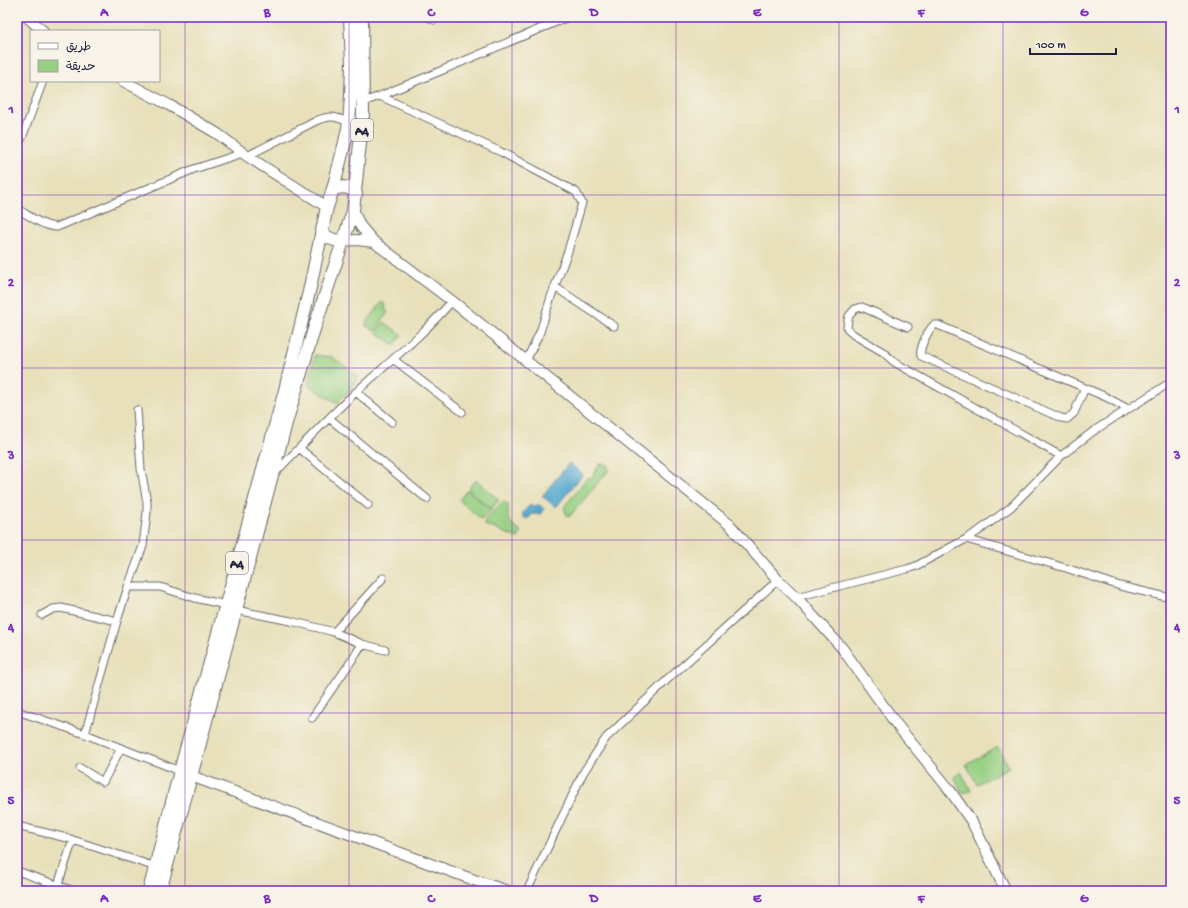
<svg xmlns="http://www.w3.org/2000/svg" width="1188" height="908" viewBox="0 0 1188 908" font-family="'Gochi Hand','Playpen Sans Arabic',sans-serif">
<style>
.green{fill:#97d083;stroke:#5c795f}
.water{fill:#52a7ce;stroke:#3a6484}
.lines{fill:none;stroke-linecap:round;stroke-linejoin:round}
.street-casing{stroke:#676467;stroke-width:9}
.secondary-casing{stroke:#676467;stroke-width:12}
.highway-casing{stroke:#676467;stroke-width:14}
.street{stroke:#fff;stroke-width:7}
.secondary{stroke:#fff;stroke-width:10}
.highway{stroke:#fff;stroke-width:12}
.grid{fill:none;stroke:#7b2cbf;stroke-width:1;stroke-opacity:0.55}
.labels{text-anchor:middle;stroke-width:4;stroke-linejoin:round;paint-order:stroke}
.shield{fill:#f7f3e8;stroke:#62616f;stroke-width:1}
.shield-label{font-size:13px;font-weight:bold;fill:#22223b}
.neatline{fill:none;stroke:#7b2cbf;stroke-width:1.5}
.grid-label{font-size:13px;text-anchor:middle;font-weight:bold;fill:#7b2cbf}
</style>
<rect width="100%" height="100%" fill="#f7f3e8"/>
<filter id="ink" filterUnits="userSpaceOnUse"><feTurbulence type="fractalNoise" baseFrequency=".025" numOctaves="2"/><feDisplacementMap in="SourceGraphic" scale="8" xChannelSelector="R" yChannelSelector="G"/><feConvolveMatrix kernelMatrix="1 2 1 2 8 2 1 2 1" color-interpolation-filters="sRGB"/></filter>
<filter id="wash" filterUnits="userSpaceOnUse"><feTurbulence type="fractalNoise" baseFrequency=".012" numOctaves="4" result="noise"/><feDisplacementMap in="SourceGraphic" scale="16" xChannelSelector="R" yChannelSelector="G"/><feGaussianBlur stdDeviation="0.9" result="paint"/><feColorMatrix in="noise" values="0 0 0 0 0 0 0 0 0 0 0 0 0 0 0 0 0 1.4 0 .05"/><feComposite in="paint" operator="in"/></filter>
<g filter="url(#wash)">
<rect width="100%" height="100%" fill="#e7e0ba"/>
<path class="green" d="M 382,302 L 386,305 L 385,309 L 388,312 L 375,331 L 365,325 Z
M 384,322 L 402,335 L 394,345 L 376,332 Z
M 315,355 L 332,357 L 345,366 L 358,377 L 349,391 L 337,403 L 308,385 Z
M 600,464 L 608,465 L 609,470 L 569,517 L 566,514 L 564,507 L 588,477 L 591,478 Z
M 476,480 L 499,500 L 491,509 L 468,489 Z
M 467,490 L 491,510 L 482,520 L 459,500 Z
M 502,502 L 508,504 C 508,520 508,522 521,532 L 518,538 L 485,525 L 485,520 Z
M 998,747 L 1009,767 L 977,784 L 966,764 Z
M 961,772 L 971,790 L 963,794 L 954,777 Z"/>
<path class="water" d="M 569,463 L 583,474 L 556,507 L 542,496 Z
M 540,505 L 544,509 L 540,514 L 532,514 L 529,518 L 524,518 L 522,514 L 529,506 Z"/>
</g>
<g filter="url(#ink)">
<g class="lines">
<defs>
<path id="street" d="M 428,17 L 434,20
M 380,96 L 501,152 L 576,192 L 582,203 L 568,251 L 551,297 L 540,332 L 526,361
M 363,102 L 380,96 L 438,72 L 568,17
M 22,138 L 43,81
M 247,156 L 316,121 C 330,115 336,116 349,123
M 17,209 C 29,215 43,227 57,227 L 194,169 L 243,153
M 555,287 L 614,326
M 934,325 L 938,325 L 1085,388 L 1074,413 L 1067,419 L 1061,418 L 921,356 C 919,348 928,330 934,325 Z
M 908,327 L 862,307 L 855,309 L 849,316 L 848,320 L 847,327 L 848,330 L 854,335 L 883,352 L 894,362 L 1061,456
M 393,359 L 462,412
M 1085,388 L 1106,397 L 1128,409
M 356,392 L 392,422
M 17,404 C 20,408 20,411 17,415
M 329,418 L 427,499
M 299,448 L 368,505
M 274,474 C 301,446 328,418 356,392 C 389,362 423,335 452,301
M 966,539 L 1069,569 L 1120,586 L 1171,598
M 128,587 L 143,546 L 147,512 L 147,502 L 141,469 L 137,410
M 796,597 L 907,569 L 916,566 L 966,539 L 980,530 L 1011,507 L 1061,456 L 1095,430 L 1171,382
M 236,610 L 291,621 L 334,632 L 362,644 L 385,650
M 42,615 L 53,609 L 61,608 L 117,621
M 334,632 L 383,578
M 17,711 L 85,734 L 180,771
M 312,718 L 352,660 L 362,644
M 85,734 L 117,621 L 128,587 L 160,587 L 195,598 L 226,605
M 80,768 L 103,782 L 121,748
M 17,826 L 67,838 L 156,867
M 17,871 L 74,891
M 56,891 L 73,840
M 527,891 L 583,773 L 606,738 L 667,680 L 778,580"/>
<path id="secondary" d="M 27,17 L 43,31
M 123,81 L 169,105 L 218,134 L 247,156 L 327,207
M 353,211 L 361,227 L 374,242 L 452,301 L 730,525 L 778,580 L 796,597 L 842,648 L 897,725 L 949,789 L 972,822 L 1006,891
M 343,241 L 357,240 L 374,242
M 191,776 L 477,881 L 508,891"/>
<path id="highway" d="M 333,189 C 343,187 349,185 356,194
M 321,234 L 334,240 L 343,241
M 149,891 L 180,771 L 285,390 L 309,292 L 327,207 L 333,189 L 345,142 L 349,123 L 351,96 L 352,64 L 350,17
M 160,891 L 236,610 L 286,423 L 314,329 L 353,211 L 363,114 L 362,17"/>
</defs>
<use href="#street" class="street-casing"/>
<use href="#secondary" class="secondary-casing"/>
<use href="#highway" class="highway-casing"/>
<use href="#street" class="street"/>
<use href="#secondary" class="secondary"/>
<use href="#highway" class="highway"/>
</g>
</g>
<path class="grid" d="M 185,17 L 185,891M 349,17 L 349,891M 512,17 L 512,891M 676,17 L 676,891M 839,17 L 839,891M 1003,17 L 1003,891M 17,195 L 1171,195M 17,368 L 1171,368M 17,540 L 1171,540M 17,713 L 1171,713"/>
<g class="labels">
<g class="shield">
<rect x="351" y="119" width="22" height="22" rx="3"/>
<rect x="226" y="552" width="22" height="22" rx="3"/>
</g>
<g class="shield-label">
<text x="362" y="135">A4</text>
<text x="237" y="568">A4</text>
</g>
</g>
<rect width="1188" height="908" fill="none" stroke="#f7f3e8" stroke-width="44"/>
<rect x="30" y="30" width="130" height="52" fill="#f7f3e8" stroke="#a29fa3"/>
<rect x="38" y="43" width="20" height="6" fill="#ffffff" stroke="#a29fa3"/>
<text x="66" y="50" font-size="12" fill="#22223b">طريق</text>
<rect x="38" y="60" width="20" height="12" fill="#97d083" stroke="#a29fa3"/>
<text x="66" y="70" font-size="12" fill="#22223b">حديقة</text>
<path d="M1030 48v6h86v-6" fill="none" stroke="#22223b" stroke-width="2"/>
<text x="1036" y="48" font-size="12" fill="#22223b" stroke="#f7f3e8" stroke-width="3" paint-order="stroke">100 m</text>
<rect x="22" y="22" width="1144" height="864" class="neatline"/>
<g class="grid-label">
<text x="104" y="16">A</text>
<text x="267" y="16">B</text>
<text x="431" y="16">C</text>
<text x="594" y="16">D</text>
<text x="757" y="16">E</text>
<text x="921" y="16">F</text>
<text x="1084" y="16">G</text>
<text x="11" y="113">1</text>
<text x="1177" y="113">1</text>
<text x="11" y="286">2</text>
<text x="1177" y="286">2</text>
<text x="11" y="459">3</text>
<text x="1177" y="459">3</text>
<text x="11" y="631">4</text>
<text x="1177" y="631">4</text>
<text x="11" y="804">5</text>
<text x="1177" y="804">5</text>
<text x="104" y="902">A</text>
<text x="267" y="902">B</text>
<text x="431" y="902">C</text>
<text x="594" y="902">D</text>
<text x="757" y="902">E</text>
<text x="921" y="902">F</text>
<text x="1084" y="902">G</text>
</g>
</svg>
